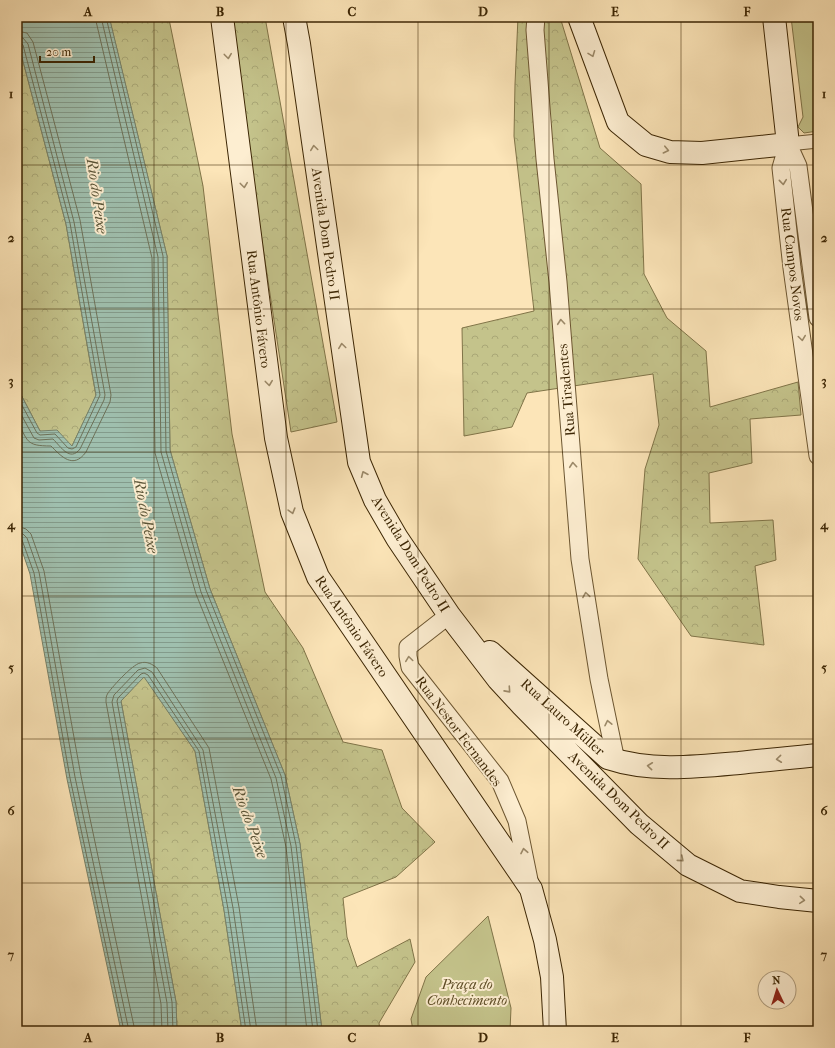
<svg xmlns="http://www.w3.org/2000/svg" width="835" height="1048" viewBox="0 0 835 1048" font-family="'IM FELL French Canon',serif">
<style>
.forest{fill:url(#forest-crowns);stroke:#807448}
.park{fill:#c4c38b;stroke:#807448}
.water{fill:url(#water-rules);stroke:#77826a}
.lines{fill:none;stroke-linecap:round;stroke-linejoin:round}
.shore{stroke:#6e7259;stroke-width:1}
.pedestrian-casing{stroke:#6c5631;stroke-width:15}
.minor-casing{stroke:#6c5631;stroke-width:19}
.secondary-casing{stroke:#3c2604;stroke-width:24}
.pedestrian{stroke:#fdeed1;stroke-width:13}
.minor{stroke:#fdeed1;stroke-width:17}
.secondary{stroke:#fdeed1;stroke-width:22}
.oneway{stroke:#9c8a6a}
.grid{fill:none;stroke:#3c2604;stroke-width:1;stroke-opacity:0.55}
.labels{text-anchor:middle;stroke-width:4;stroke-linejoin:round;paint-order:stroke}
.street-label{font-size:14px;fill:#3c2604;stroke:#fdeed1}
.park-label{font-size:14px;font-style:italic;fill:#5e4d26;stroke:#fdeed1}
.water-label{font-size:15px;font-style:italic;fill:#5a5437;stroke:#fdeed1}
.neatline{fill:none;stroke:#3c2604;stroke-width:1.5}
.grid-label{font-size:13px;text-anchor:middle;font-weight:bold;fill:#3c2604}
</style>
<defs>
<pattern id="forest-crowns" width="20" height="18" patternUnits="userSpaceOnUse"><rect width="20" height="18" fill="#c4c38b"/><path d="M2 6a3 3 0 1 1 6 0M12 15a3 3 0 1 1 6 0" fill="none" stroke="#a9a776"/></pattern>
<pattern id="water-rules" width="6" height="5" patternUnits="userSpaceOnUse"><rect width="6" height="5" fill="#9fbfae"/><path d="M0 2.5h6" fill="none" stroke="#839b8b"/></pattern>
</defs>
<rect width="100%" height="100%" fill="#fce5b8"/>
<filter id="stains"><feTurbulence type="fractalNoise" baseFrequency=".005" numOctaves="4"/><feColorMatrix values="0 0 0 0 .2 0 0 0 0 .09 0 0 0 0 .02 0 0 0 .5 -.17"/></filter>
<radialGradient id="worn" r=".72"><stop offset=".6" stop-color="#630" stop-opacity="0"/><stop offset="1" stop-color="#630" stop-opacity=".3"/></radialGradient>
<path class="forest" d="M 109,17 L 168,17 L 169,19 L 203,186 L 232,434 L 265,592 L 303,648 L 343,742 L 382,750 L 402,808 L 435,842 L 396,877 L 343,898 L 347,937 L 357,967 L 410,939 L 415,962 L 379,1023 L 380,1031 L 322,1031 L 300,844 L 285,775 L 210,589 L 170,450 L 167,256 Z
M 228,17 L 265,17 L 337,422 L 291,432 Z
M 518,17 L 560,17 L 600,148 L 641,184 L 644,274 L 667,318 L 706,351 L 710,407 L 798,382 L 801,415 L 750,419 L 752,463 L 709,473 L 710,523 L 773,520 L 776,560 L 755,566 L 764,645 L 691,636 L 638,559 L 645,469 L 659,425 L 653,374 L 527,393 L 512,427 L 464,436 L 462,328 L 534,311 L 514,136 L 515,84 Z
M 17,44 L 19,46 L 66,224 L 96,396 L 72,446 L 40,431 L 17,387 Z
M 144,676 L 195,751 L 224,910 L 242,1031 L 177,1031 L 176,1002 L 121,701 Z"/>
<path class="park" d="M 791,17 L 818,17 L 818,131 L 804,133 L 798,127 L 803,117 Z
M 488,916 L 511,1008 L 510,1031 L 413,1031 L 411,1019 L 426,977 Z"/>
<path class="water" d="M 17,17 L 109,17 L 110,20 L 167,256 L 170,450 L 210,589 L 285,775 L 300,844 L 322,1031 L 242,1031 L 224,910 L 195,751 L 144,677 L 121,701 L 176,1002 L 177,1031 L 121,1031 L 67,779 L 30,574 L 17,536 L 17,387 L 40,431 L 57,430 L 72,446 L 96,395 L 66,224 L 19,46 L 17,44 Z"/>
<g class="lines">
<path class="shore" d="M 95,17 L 152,258 L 155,453 L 196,594 L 271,779 L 286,847 L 307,1031
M 101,17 L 158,257 L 161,452 L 201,592 L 276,778 L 291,846 L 313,1031
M 106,17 L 163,256 L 166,451 L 206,590 L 281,776 L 296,845 L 318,1031
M 17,31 L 27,33 L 33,42 L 80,220 L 111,395 L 110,402 L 86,452 C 73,470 61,456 51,446 C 25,446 28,441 17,420
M 17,37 L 23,38 L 28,44 L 74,222 L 105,395 L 104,400 L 80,449 C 70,462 61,447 53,439 L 39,440 L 34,438 L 17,407
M 17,42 L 21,43 L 23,45 L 70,223 L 100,395 L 76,447 L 72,449 L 68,448 L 55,434 L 40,435 L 37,433 L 17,396
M 17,526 L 26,529 L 31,534 L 44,571 L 81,776 L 135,1031
M 17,532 L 23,534 L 27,538 L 39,572 L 75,777 L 129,1031
M 17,538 L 20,538 L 22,540 L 34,573 L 70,778 L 124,1031
M 162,1031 L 161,1004 L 106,702 C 106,698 106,696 108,693 C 113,686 132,665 140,663 C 147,661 152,664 157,668 L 209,748 L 239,907 L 257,1031
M 168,1031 L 167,1003 L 112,702 L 114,695 L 138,670 L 145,668 L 152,672 L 203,750 L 233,908 L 251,1031
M 173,1031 L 172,1002 L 117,701 L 118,698 L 141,674 L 144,673 L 148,675 L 199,751 L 228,909 L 246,1031"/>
<defs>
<path id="pedestrian" d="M 788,144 L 818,141"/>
<path id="minor" d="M 536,17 L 535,30 L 545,159 L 558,282 L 580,559 L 599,679 L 616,761
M 788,144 L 781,168 L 792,268 L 818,456
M 788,144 L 798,166 L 818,318
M 449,615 L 408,647 L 408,656 L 410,667 L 500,781 L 517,821 L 530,885"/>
<path id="secondary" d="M 222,17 L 276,438 L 292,512 L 318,577 L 531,889 L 545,940 L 552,977 L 555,1031
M 294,17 L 299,44 L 359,462 L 375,500 L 397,538 L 449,615 L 498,679 L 522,705 L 639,824 L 688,865 L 740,891 L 779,897 L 818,901
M 579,17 L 618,122 L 646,145 L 670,152 L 702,153 L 788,144 L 774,17
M 490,652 L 608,758 C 650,772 695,767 739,763 C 765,760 792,758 818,755"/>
</defs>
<use href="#pedestrian" class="pedestrian-casing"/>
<use href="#minor" class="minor-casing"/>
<use href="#secondary" class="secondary-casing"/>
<use href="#pedestrian" class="pedestrian"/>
<use href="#minor" class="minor"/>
<use href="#secondary" class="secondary"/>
</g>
<defs><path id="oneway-chevron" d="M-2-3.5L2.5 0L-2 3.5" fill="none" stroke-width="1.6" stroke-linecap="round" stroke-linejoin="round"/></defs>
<g class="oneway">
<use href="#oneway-chevron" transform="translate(592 54) rotate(69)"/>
<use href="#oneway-chevron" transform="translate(228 56) rotate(83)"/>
<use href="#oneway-chevron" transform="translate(314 148) rotate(-98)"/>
<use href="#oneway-chevron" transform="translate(666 150) rotate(13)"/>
<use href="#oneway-chevron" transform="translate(783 182) rotate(84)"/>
<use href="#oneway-chevron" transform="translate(244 185) rotate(83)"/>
<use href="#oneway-chevron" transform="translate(561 322) rotate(-95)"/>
<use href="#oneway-chevron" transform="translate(802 338) rotate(82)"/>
<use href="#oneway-chevron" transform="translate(342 346) rotate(-98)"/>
<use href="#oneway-chevron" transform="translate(269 383) rotate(83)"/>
<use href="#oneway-chevron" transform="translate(573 465) rotate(-95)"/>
<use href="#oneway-chevron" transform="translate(364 474) rotate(-113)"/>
<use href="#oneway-chevron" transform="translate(292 511) rotate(74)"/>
<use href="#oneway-chevron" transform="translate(586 595) rotate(-99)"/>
<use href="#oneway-chevron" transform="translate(409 659) rotate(-98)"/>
<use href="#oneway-chevron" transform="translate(508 690) rotate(48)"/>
<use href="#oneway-chevron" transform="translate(608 723) rotate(-102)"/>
<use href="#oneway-chevron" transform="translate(779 759) rotate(174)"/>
<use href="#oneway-chevron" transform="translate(650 766) rotate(-174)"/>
<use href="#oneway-chevron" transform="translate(524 851) rotate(-101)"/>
<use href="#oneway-chevron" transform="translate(681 859) rotate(40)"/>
<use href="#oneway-chevron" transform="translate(802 900) rotate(5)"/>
</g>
<path class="grid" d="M 154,17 L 154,1031M 286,17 L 286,1031M 418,17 L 418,1031M 549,17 L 549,1031M 681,17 L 681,1031M 17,165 L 818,165M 17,309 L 818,309M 17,452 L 818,452M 17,596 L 818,596M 17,739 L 818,739M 17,883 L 818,883"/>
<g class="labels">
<g class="street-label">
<text transform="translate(326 234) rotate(82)" y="5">Avenida Dom Pedro II</text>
<text transform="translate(793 264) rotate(83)" y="5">Rua Campos Novos</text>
<text transform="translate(259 309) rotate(83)" y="5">Rua Antônio Fávero</text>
<text transform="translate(566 390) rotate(-95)" y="5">Rua Tiradentes</text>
<text transform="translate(411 554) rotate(58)" y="5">Avenida Dom Pedro II</text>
<text transform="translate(352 626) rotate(56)" y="5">Rua Antônio Fávero</text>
<text transform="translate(563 717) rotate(42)" y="5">Rua Lauro Müller</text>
<text transform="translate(459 731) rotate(53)" y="5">Rua Nestor Fernandes</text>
<text transform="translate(619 800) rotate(44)" y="5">Avenida Dom Pedro II</text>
</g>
<g class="park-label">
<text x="467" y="989">Praça do<tspan x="467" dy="16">Conhecimento</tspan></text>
</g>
<g class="water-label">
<text transform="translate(97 196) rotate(82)" y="5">Rio do Peixe</text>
<text transform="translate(146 516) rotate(79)" y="5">Rio do Peixe</text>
<text transform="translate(250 822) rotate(70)" y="5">Rio do Peixe</text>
</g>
</g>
<rect width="835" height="1048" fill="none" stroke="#fce5b8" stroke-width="44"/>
<g transform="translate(777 990) rotate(356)"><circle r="19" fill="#fdeed1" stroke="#b09e7f"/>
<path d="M0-3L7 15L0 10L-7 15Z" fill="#8f2418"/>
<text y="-6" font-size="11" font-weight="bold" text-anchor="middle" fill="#3c2604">N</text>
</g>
<path d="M40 56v6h54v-6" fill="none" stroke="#3c2604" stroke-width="2"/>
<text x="46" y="56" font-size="12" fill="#3c2604" stroke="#fdeed1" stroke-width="3" paint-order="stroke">20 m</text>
<rect x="22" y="22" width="791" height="1004" class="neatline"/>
<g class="grid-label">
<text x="88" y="16">A</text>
<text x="220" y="16">B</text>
<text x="352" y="16">C</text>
<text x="483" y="16">D</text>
<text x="615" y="16">E</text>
<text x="747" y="16">F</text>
<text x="11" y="98">1</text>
<text x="824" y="98">1</text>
<text x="11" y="242">2</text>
<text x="824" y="242">2</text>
<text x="11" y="385">3</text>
<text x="824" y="385">3</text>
<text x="11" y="529">4</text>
<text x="824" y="529">4</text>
<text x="11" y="672">5</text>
<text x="824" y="672">5</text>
<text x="11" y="815">6</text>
<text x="824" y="815">6</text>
<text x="11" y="959">7</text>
<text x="824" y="959">7</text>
<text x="88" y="1042">A</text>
<text x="220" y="1042">B</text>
<text x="352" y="1042">C</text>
<text x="483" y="1042">D</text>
<text x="615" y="1042">E</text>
<text x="747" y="1042">F</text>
</g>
<rect width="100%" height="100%" filter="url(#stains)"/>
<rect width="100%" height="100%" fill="url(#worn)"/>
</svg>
